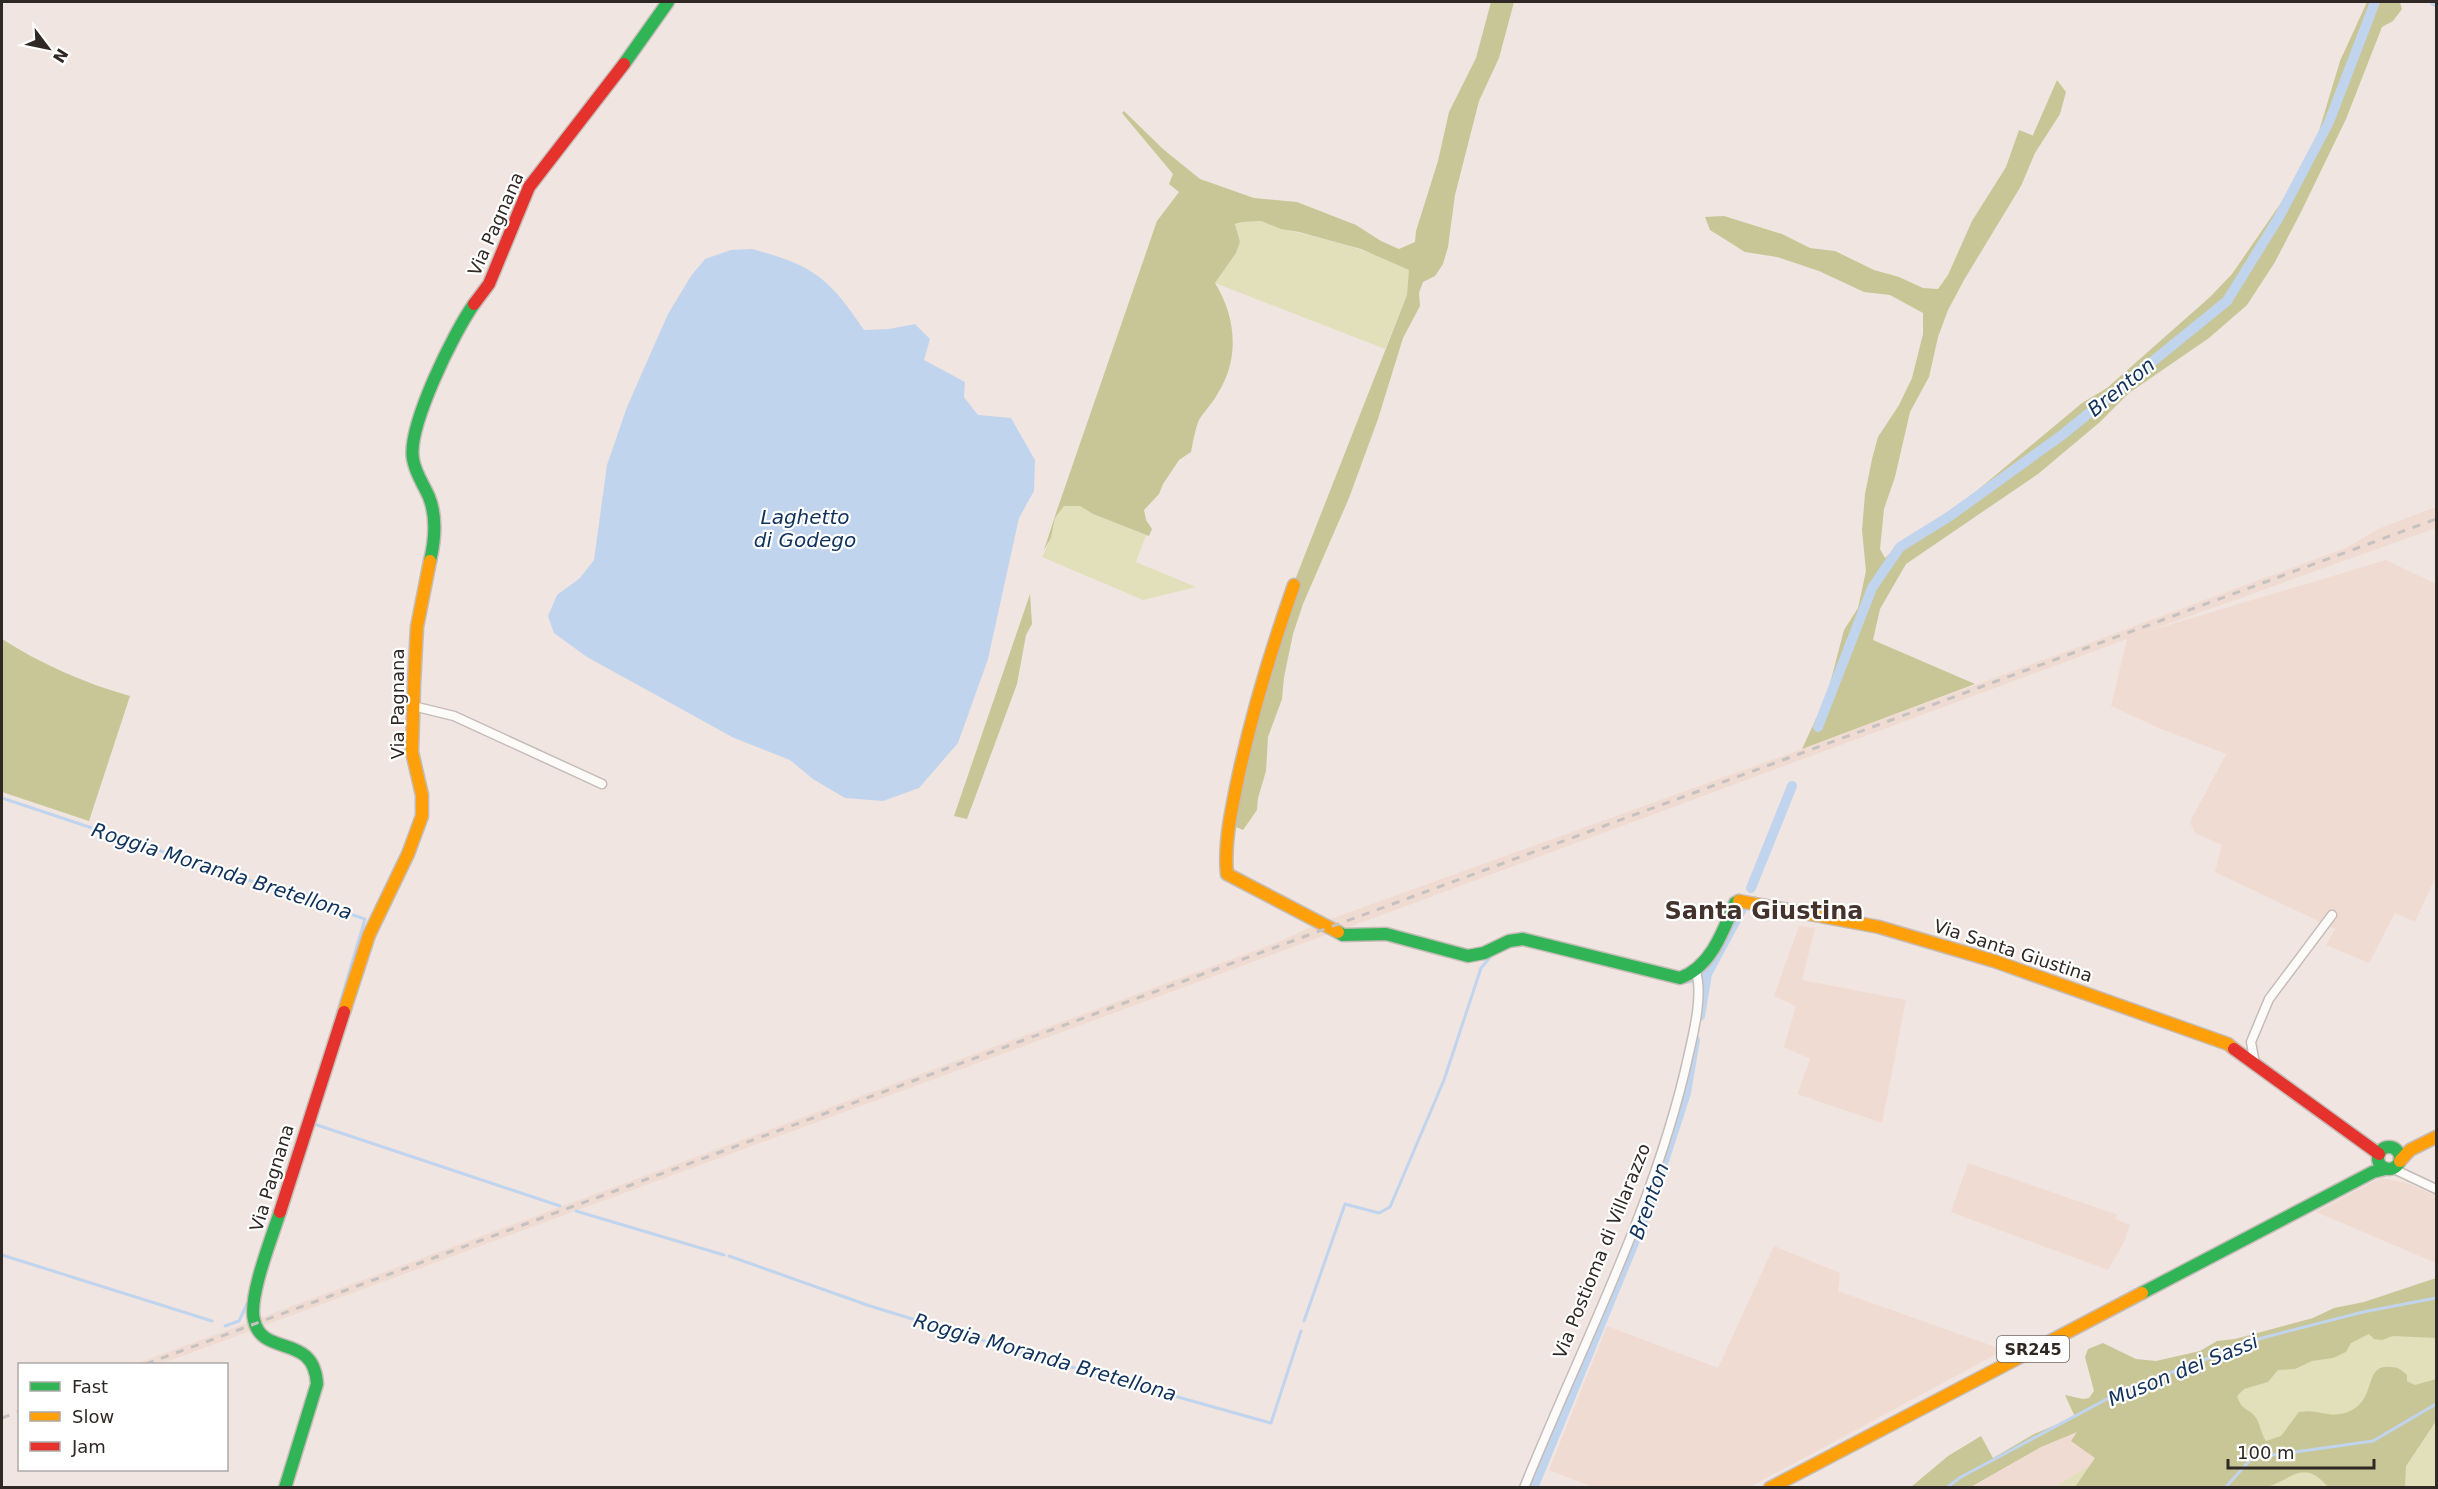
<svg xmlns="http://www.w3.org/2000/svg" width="2438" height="1489" viewBox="0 0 2438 1489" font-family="'DejaVu Sans',sans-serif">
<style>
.built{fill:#f0dbd2}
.green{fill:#e2e0bb}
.forest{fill:#c8c696}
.water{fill:#c1d4ee}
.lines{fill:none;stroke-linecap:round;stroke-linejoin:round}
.stream{stroke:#c1d4ee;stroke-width:3}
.canal{stroke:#c1d4ee;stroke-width:10}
.street-casing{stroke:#c5bcb8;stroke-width:11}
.fast-casing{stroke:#c5bcb8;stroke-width:15}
.slow-casing{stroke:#c5bcb8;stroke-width:15}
.jam-casing{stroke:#c5bcb8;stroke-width:15}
.street{stroke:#fdfbfa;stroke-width:8}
.fast{stroke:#30b455;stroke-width:12}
.slow{stroke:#ff9f0a;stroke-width:12}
.jam{stroke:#e5322d;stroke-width:12}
.rail{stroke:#c5c2c1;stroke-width:3;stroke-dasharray:8 8;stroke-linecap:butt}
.labels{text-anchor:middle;stroke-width:4.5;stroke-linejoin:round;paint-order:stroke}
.shield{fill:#fff;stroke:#6e6866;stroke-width:1.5}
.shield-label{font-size:16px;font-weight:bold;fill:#302825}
.street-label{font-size:18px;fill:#302825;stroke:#fff}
.water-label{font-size:20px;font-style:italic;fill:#0f315a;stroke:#fff}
.district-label{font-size:24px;font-weight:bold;fill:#43332c;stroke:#fff}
</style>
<rect width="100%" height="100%" fill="#f0e5e0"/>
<path class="built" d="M 2436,507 L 2436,528 L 2145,632 L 2386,560 L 2436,584 L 2436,876 L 2415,922 L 2395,913 L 2369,963 L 2326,945 L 2335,929 L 2215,872 L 2222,845 L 2195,833 L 2190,822 L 2226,754 L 2159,728 L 2111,706 L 2127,639 L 1341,930 L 1325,921 L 1802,749 L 2348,547 L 2378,529 Z
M 1315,925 L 1331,933 L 260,1327 L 257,1319 L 1281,941 Z
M 1799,926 L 1815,928 L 1802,980 L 1906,1000 L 1882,1123 L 1797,1094 L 1810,1059 L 1784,1047 L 1796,1006 L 1774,996 Z
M 1968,1163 L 2118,1215 L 2115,1219 L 2130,1225 L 2124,1242 L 2108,1270 L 1951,1212 Z
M 2381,1178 L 2407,1183 L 2436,1196 L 2436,1263 L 2316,1212 Z
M 1774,1246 L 1840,1273 L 1838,1291 L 2004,1350 L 1750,1487 L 1593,1487 L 1549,1470 L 1607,1326 L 1718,1368 Z
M 250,1322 L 253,1330 L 160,1364 L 135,1364 Z
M 2078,1431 L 2095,1458 L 2075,1487 L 1971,1488 L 2041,1447 Z"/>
<path class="green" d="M 1261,221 C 1293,234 1329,238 1361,250 C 1378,255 1394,263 1410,270 L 1407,295 L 1385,349 L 1215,283 L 1236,253 L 1240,242 L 1235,225 L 1242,222 Z
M 1064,506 L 1080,506 L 1093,514 L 1146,535 L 1136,562 L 1196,587 L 1143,600 L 1042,557 L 1051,538 L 1055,518 Z
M 2436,1323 L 2436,1487 L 2053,1488 L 2271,1355 L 2360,1338 L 2369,1333 Z"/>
<path class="forest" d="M 1491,2 L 1514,2 L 1499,58 L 1479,101 L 1455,195 L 1448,247 L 1443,264 L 1435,276 L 1423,282 L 1419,293 L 1420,306 L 1403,338 L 1378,419 L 1349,498 L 1303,604 L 1293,634 L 1284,677 L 1282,699 L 1268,737 L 1266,771 L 1258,798 L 1257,810 L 1243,830 L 1229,824 L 1248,743 L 1267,694 L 1268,684 L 1264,666 L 1300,588 L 1293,585 L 1407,295 L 1409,270 L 1361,249 L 1299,232 L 1281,229 L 1261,221 L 1242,222 L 1235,224 L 1240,242 L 1236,253 L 1215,283 C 1236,317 1240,358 1218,393 C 1213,403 1204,411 1199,420 C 1195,429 1193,442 1191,452 L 1179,460 L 1163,484 L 1159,494 L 1144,510 L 1146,520 L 1152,529 L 1149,536 L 1093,514 L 1080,506 L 1064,506 L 1055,518 L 1051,538 L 1044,550 L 1057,510 L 1157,221 L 1179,192 L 1169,184 L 1173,174 L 1122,113 L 1124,111 L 1163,149 L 1200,179 L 1254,198 L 1297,202 L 1356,225 L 1381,241 L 1399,249 L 1415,242 L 1416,231 L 1438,161 L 1449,112 L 1476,58 Z
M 2367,2 L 2400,2 L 2402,9 L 2393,21 L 2382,27 L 2346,119 L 2302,210 L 2275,262 L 2247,305 L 2209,338 L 2129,393 L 2100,422 L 2038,474 L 1906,564 L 1880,609 L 1873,640 L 1975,684 L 1802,749 L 1827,695 L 1844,630 L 1858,608 L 1866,571 L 1862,530 L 1865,494 L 1872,459 L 1878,437 L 1899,405 L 1912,378 L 1923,334 L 1923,313 L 1890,295 L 1864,292 L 1819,271 L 1777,257 L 1745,252 L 1710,230 L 1705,217 L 1724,216 L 1782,234 L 1810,248 L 1835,251 L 1874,270 L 1899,277 L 1923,288 L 1938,289 L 1948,275 L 1972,221 L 2006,167 L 2019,130 L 2034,136 L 2033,135 L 2057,80 L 2066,92 L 2060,114 L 2035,153 L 2021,186 L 1964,280 L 1948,310 L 1938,337 L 1929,377 L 1910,412 L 1895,477 L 1884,509 L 1880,549 L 1885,558 L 1900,545 L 1973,494 L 2082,403 L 2107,388 L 2210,297 L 2232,274 L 2310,161 L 2340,61 Z
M 1030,594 L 1032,624 L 1026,635 L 1017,684 L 967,819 L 954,816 Z
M 2,639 C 41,664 84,683 130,696 L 89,821 L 2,792 Z
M 2436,1278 L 2436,1338 L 2393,1336 L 2382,1340 L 2374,1339 L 2369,1334 L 2351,1343 L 2346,1352 L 2333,1358 L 2312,1361 L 2295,1369 L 2278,1370 L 2268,1382 L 2244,1389 L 2237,1396 C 2242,1412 2249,1407 2256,1418 C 2261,1426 2261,1434 2266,1441 L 2281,1436 L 2299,1412 C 2320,1408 2331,1421 2352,1410 C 2377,1397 2363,1364 2391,1367 C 2398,1367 2402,1370 2407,1375 L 2407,1381 L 2415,1385 L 2436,1379 L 2436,1421 L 2406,1466 L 2405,1487 L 2328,1487 C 2303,1458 2293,1479 2267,1487 L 2075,1487 L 2095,1458 L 2071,1441 L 2077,1432 L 2041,1447 L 1971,1487 L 1911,1487 L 1948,1456 L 1981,1436 L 1993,1458 L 2034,1434 L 2075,1417 L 2065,1395 L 2083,1399 L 2089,1398 L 2094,1391 L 2085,1357 L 2088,1349 L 2103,1343 L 2136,1359 L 2156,1361 L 2200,1351 L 2217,1341 L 2235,1339 L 2313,1318 L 2334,1308 L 2364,1302 Z"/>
<path class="water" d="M 752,249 C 813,265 829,278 864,330 L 889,329 L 915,324 L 930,339 L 924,360 L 965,382 L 964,397 L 978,415 L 1011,418 L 1035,460 L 1034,491 L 1019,518 L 988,659 L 958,743 L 919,788 L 883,801 L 845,798 L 813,779 L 790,760 L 734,738 L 587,657 L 554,633 L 548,616 L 557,595 L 580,578 L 594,560 L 607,465 L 627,407 L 668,314 L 691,276 L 705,259 L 731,250 Z"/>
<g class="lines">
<path class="stream" d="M 2,798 L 365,919 L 333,1027
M 1681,983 L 1701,980 L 1707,974
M 311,1123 L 560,1206
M 576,1211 L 724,1255
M 2,1255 L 212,1321
M 729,1256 L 870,1306 L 1053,1362 L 1267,1422 L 1271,1423 L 1301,1331
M 1304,1321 L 1345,1204 L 1379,1213 L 1390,1207 L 1444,1080 L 1481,968 L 1491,956
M 225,1326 L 239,1321 L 247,1304
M 1946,1488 L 1961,1477 L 2122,1391 L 2262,1338 L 2363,1312 L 2436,1298
M 2225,1488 L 2252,1458 L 2373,1441 L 2436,1404"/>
<path class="canal" d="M 2435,2 L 2436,2
M 1818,727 L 1872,588 L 1900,547 L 1950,516 L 2062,435 L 2227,301 L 2279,217 L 2329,122 L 2375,2
M 1751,888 L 1792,786
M 1700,1016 L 1707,974 L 1742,909
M 1533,1488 L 1650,1204 L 1686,1093 L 1695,1040"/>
<defs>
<path id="street" d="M 413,706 L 454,716 L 602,784
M 2255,1064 L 2251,1042 L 2269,999 L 2332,915
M 2396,1167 L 2398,1171 L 2436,1189
M 1524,1488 C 1582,1344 1656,1205 1689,1053 C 1694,1031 1703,994 1696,972"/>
<path id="fast" d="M 624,64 L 668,2
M 430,561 C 435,540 437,517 429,497 C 424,485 415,473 413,459 C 407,427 454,332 474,304
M 1338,932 L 1343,935 L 1386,934 L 1468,956 L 1484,953 L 1509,941 L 1523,939 L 1680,978 C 1711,967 1723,931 1735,903 L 1739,901
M2378 1158a11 11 0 1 1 22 0a11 11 0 1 1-22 0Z
M 280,1212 C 272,1237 248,1297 254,1320 C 262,1358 314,1332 317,1384 L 285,1488
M 2142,1293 L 2373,1172 L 2385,1169"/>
<path id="slow" d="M 1294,585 C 1271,650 1251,716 1237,783 C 1231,813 1224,843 1227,874 L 1338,932
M 1739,901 L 1879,927 L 1994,961 L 2228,1044 L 2234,1049
M 344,1012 L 369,935 L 408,854 L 422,816 L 422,795 L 412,752 L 414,684 L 417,627 L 430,561
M 2400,1161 L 2410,1150 L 2436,1137
M 1770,1488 L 2142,1293"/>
<path id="jam" d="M 474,304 L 489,284 L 529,187 L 624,64
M 2234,1049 L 2379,1154
M 280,1212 L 344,1012"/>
</defs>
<use href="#street" class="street-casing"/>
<use href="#fast" class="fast-casing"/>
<use href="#slow" class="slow-casing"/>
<use href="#jam" class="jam-casing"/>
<use href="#street" class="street"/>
<use href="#fast" class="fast"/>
<use href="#slow" class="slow"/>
<use href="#jam" class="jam"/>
<path class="rail" d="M 146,1364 L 2436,519
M 2,1418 L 20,1411"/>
</g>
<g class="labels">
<rect class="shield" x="1997" y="1336" width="72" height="26" rx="4.5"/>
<g class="shield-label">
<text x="2033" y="1355">SR245</text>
</g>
<g class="street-label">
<text transform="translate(496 224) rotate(-66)" y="6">Via Pagnana</text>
<text transform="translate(398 704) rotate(-90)" y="6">Via Pagnana</text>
<text transform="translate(2013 951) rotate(18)" y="6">Via Santa Giustina</text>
<text transform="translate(272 1178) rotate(-73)" y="6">Via Pagnana</text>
<text transform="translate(1602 1251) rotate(-68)" y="6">Via Postioma di Villarazzo</text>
</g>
<g class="water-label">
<text transform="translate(2121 387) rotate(-39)" y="7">Brenton</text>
<text x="805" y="524">Laghetto<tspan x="805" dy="23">di Godego</tspan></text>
<text transform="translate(222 871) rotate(18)" y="7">Roggia Moranda Bretellona</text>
<text transform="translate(1649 1201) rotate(-70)" y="7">Brenton</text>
<text transform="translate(1045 1357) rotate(16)" y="7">Roggia Moranda Bretellona</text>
<text transform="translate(2183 1370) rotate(-22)" y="7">Muson dei Sassi</text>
</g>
<g class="district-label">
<text x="1764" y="919">Santa Giustina</text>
</g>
</g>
<rect width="2438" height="1489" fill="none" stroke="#302825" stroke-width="6"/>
<rect x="18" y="1363" width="210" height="108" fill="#ffffff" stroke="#aca9a8" stroke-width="1.5"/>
<rect x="30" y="1382" width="30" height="9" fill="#30b455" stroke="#aca9a8" stroke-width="1.5"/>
<text x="72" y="1393" font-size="18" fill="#302825">Fast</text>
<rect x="30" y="1412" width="30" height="9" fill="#ff9f0a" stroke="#aca9a8" stroke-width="1.5"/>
<text x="72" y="1423" font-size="18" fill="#302825">Slow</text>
<rect x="30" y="1442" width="30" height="9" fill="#e5322d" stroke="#aca9a8" stroke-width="1.5"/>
<text x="72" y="1453" font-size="18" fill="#302825">Jam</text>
<g transform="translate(48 48) rotate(122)" stroke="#ffffff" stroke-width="4.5" paint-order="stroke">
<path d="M0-4.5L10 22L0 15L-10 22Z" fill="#302825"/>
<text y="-9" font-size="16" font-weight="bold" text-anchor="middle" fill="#302825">N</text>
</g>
<path d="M2228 1459v9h146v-9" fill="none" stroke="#302825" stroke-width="3"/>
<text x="2237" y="1459" font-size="18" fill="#302825" stroke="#ffffff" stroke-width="4.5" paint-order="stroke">100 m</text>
</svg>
